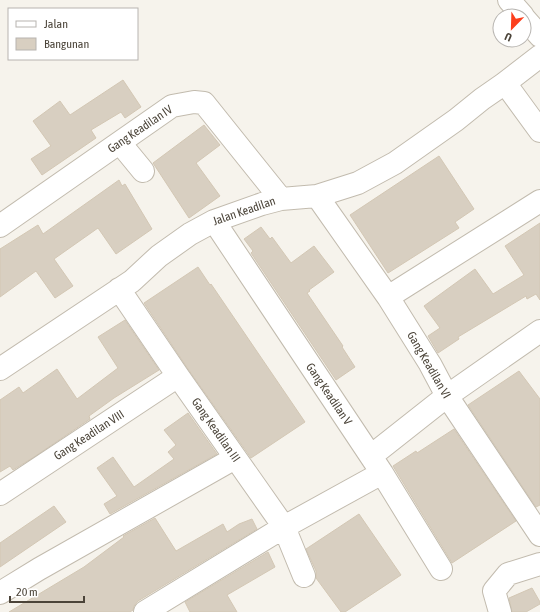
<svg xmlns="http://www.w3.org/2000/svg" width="540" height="612" viewBox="0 0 540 612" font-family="'Asap Condensed',sans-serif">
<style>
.building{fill:#d8cfc1;stroke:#d3c7b4}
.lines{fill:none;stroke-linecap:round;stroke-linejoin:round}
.minor-casing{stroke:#c2bbae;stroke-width:24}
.minor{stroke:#fff;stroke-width:22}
.labels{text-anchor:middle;stroke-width:3;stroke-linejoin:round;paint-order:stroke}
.street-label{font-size:12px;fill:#4b4439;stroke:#fff}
</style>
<rect width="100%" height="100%" fill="#f6f3ec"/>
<path class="building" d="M 123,80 L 141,107 L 125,118 L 121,112 L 91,130 L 96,138 L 61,162 L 42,175 L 31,159 L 51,146 L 33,121 L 60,101 L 70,115 Z
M 204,125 L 220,145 L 196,163 L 220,196 L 189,218 L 153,163 Z
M 439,156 L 474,209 L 455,222 L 459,228 L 388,273 L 350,215 Z
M 119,180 L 122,186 L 125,184 L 152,229 L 116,254 L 98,228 L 54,259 L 73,286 L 55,298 L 36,271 L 0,297 L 0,249 L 38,225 L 43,234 Z
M 540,223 L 540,300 L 536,294 L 527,299 L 526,296 L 458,337 L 459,339 L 438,353 L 428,336 L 440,328 L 424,306 L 475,269 L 493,294 L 524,275 L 505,246 Z
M 261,227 L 270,239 L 272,237 L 291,263 L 314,246 L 334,272 L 309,290 L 310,291 L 307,293 L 343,346 L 342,347 L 355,367 L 336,380 L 251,253 L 253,251 L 244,239 Z
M 198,267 L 210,285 L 211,284 L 305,422 L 251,458 L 188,369 L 144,303 Z
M 125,320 L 159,370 L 114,398 L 89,416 L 90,419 L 34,457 L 13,470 L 10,466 L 0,472 L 0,400 L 19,387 L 23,393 L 57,369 L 77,399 L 118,368 L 98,337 Z
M 519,371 L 540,399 L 540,505 L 536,507 L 468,405 Z
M 188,413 L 217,454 L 110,514 L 104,504 L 117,496 L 97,468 L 113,457 L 134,487 L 174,459 L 168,452 L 176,445 L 164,430 Z
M 454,429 L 516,521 L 452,563 L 393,466 L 416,451 L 417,453 Z
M 54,506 L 66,522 L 0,567 L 0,543 Z
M 359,514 L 401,575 L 345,612 L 341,612 L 316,578 L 316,571 L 306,549 Z
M 155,518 L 176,551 L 223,524 L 227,532 L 239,524 L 252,519 L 257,529 L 138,601 L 134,606 L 133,610 L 130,612 L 9,612 L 84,567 L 124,537 L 123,536 Z
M 268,552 L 275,567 L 227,595 L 237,612 L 190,612 L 185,602 Z
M 532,588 L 540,602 L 540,604 L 526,612 L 512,612 L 509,598 Z"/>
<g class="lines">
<defs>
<path id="minor" d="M 509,0 L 523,16
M 524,18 L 540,36
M 505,83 L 540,131
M 120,143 L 143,171
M 317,196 L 388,297 L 430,364 L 447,396 L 540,535
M 214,221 L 382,473 L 441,569
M 0,226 L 172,106 L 194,102 L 204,103 L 281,199
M 119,289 L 178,376 L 284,527 L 304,576
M 388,297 L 540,201
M 0,369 L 132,281 L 159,256 L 190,234 L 214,221 L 262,204 L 281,199 L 317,196 L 358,183 L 395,163 L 456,120 L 482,99 L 505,83 L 540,56
M 371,456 L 447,396 L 540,331
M 0,494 L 178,376
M 0,593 L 39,569 L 235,458
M 145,612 L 284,527 L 382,473
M 500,612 L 494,591 L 508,574 L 540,564"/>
</defs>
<use href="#minor" class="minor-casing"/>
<use href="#minor" class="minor"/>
</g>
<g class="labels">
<g class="street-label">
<text transform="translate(140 129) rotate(-34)" y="4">Gang Keadilan IV</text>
<text transform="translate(244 211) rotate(-19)" y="4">Jalan Keadilan</text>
<text transform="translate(429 365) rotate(60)" y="4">Gang Keadilan VI</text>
<text transform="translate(329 394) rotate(56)" y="4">Gang Keadilan V</text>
<text transform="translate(216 430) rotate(55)" y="4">Gang Keadilan III</text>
<text transform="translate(89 435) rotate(-33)" y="4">Gang Keadilan VIII</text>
</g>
</g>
<rect x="8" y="8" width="130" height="52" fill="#ffffff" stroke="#b7b4b0"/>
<rect x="16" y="21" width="20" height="6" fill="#ffffff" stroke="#b7b4b0"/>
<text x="44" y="28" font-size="12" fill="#4b4439">Jalan</text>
<rect x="16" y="38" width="20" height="12" fill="#d8cfc1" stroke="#b7b4b0"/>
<text x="44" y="48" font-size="12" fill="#4b4439">Bangunan</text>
<g transform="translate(512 28) rotate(203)"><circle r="19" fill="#ffffff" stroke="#b7b4b0"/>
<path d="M0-3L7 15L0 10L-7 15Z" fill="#fc3f1d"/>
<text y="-6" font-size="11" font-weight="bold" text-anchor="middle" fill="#4b4439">U</text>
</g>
<path d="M10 596v6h74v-6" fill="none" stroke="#4b4439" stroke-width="2"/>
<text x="16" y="596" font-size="12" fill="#4b4439" stroke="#ffffff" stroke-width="3" paint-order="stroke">20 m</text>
</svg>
